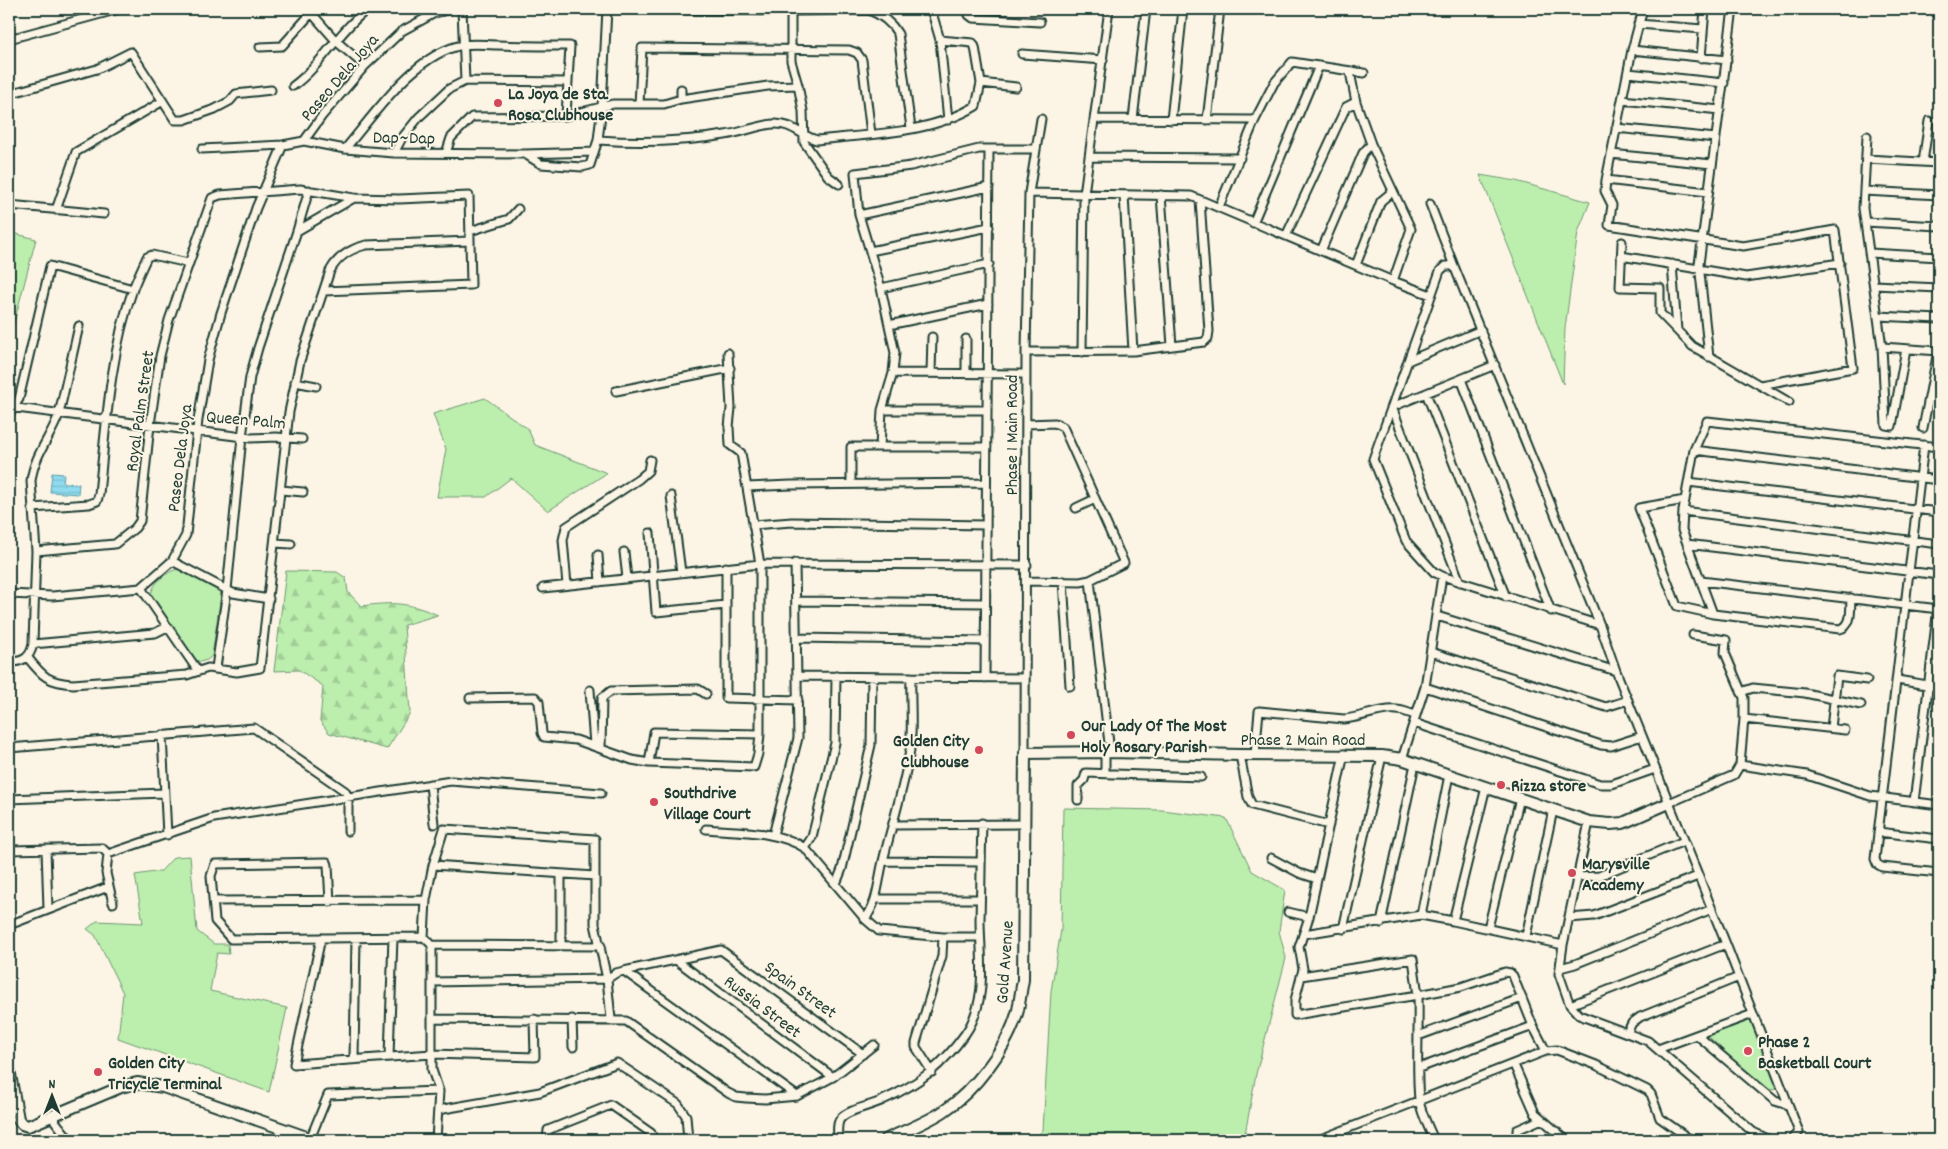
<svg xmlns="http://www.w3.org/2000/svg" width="1948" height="1149" viewBox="0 0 1948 1149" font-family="Dekko,sans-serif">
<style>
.green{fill:#bceeae;stroke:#6e9671}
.forest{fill:url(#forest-firs);stroke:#6e9671}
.water{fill:url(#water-rules);stroke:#629ca4}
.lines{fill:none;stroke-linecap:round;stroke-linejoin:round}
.street-casing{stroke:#1f3d34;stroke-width:11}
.secondary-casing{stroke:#1f3d34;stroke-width:14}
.street{stroke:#fcf5e5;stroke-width:7}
.secondary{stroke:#fcf5e5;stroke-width:10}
.poi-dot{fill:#d1495b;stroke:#fcf5e5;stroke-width:2}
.labels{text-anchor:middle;stroke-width:4;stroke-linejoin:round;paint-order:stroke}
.street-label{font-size:18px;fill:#1f3d34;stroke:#fcf5e5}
.poi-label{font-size:18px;font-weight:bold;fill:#1f3d34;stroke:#fcf5e5;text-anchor:start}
</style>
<defs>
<pattern id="forest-firs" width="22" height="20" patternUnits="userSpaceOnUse" patternTransform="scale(1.25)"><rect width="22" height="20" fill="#bceeae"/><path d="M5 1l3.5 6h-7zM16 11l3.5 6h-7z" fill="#a1cd96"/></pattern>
<pattern id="water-rules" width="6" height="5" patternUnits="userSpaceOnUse" patternTransform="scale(1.25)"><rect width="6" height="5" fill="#8fdbef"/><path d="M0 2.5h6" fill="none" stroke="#7bbdce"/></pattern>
</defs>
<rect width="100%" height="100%" fill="#fcf5e5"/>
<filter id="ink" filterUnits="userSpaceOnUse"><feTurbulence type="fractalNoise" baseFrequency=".02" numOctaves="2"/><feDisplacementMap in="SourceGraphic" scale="10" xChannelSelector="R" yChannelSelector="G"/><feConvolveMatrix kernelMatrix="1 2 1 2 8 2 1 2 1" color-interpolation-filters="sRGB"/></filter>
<g filter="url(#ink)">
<path class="green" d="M 1480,175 L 1516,181 L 1590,202 L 1578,232 L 1565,328 L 1563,384 Z
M 9,232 L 36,239 L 9,342 Z
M 485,398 L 528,429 L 535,445 L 607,473 L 548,511 L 511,478 L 486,497 L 437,497 L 446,449 L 433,414 Z
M 178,569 L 219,591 L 221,595 L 212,656 L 207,660 L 200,662 C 185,655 161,610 151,594 C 153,583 167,571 178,569 Z
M 1063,808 L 1162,810 L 1226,818 L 1252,871 L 1285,890 L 1279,931 L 1286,958 L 1256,1074 L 1244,1140 L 1033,1140 L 1043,1130 L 1051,991 L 1061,930 Z
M 190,856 L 197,931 L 214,944 L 228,944 L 229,954 L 217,953 L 210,991 L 287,1008 L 269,1092 L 118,1038 L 123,993 L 95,935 L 87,929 L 97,921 L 143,923 L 135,875 L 161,871 L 174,857 Z
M 1750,1019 L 1779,1089 L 1769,1090 L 1742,1068 L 1707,1035 Z"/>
<path class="forest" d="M 286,571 L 337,572 L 346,578 L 348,592 L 361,606 C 394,602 407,602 438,615 L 404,625 L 410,713 L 387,749 L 329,733 L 320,721 L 323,686 L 299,670 L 274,671 Z"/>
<path class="water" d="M 52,473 L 64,474 L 63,483 L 79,484 L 78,494 L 50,492 Z"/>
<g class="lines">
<defs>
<path id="street" d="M 308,9 L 336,41 L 365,66
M 462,9 L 465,81
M 646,9 L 791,11 L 869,10 C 882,15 891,22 898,34 L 911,128
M 791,9 L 791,61 L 798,85 L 803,111 L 804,142 L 828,176 L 839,184
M 931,9 L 940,40 L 948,120
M 967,9 L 969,15 L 973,18 L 1040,22
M 1643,9 L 1632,50 L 1606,180 L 1605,191 L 1612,205 L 1609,225 L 1743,246 L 1835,230 L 1853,368 L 1760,385
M 1638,24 L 1703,29
M 9,39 L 119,9
M 260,47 L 282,46 L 315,9
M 1632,50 L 1727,60
M 1022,54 L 1103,60
M 1701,58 L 1705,9
M 1350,72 L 1356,102 L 1371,144 L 1411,229 L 1393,281
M 1628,73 L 1724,83
M 981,83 L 1016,87
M 293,86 C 322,65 339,30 368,9
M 681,89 L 681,99
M 9,94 L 97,69 L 131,52 L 175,120 L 184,120 L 215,109 L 230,101 L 236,94 L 271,90
M 1622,100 L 1720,110
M 639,104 L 642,48 L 849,50 L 857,53 L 862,60 L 871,134
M 1094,119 L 1255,120
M 1133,119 L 1146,9
M 1171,120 L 1183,9
M 1207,120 L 1220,9
M 1616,128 L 1716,138
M 1867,136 L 1863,208 L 1882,347 L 1886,425 L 1892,426 L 1906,349
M 598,140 C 641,143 683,142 725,135 C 741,133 758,125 774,124 C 792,123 801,136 817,140 C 869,134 930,134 976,106 L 981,83 L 975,47 L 973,43 L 940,40
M 304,141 L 322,116 L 365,66 L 402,31 L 435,13 L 452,9
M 202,149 L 283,145 L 304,141 L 345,149 L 394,153 L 525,154 L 594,152
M 345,149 C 375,114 415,53 463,45 C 474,43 487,45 497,45 C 522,46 546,46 570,46 L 566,116
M 394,153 L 402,138 L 419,117 L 449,89 L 465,81 L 568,82
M 446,153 L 451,138 L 472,117 L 566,116 L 613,104 L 664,104 L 681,99 L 768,86 L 798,85
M 525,154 L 541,164 L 582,167 L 590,165 L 598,140 L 602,106 L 607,9
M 1611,154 L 1712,164
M 1089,157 L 1240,158
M 1866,159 L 1939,163
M 1923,162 L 1929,121
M 1606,180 L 1708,192
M 1864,191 L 1939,195
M 1029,193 L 1191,196 L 1393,281 L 1431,295
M 1124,195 L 1133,351
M 1161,195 L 1172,346
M 1430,204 L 1454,266 L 1600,625 L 1616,671 L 1726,944 L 1799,1132 L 1792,1140
M 9,205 L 104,214
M 1219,207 L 1255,120 L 1274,83 L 1292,62 L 1364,73
M 56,210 L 76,152 L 163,101
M 859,215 L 989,187
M 1865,222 L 1939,226
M 1253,223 L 1319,66
M 297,231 L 354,198
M 470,231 L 509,219 L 518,209
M 1286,236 L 1346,107 L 1356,102
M 1622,242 L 1620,287 L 1660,288 L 1660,313 L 1692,346 L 1789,402
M 870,251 L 989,227
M 1321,251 L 1363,153 L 1371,144
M 1870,253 L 1939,257
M 1621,256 L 1746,277 L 1840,263
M 1672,264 L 1677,330
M 1356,265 L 1381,201 L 1393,191
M 1454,266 L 1445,266 L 1440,271 L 1373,459 L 1406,541 L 1434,572 L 1442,576 L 1600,625
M 1874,285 L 1939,288
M 881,288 L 989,264
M 1878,316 L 1939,319
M 889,325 L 988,304
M 966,339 L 966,373
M 1882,347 L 1939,351
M 1026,352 L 1133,351 L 1204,342 L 1208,338 L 1209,331 L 1200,200
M 1082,352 L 1084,194 L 1109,9
M 1709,357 L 1699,264 L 1733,9
M 1410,360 L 1481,330
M 893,373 L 1026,374
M 931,373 L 932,337
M 1461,379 L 1551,611
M 295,382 L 316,386
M 616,391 L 730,368
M 1426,393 L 1506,597
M 9,407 L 251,438 L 276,437 L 302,439
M 882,410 L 987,410
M 9,415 L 19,399 L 50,266 L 133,289
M 1026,424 L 1055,423 L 1063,427 L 1124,563 L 1090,580 L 1080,582 L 1027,581
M 1923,428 L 1938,351
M 1924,445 L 1875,859 L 1877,864 L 1882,867 L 1939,873
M 880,447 L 882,410 L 893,373 L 895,353 L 881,288 L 859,215 L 855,173 L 911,166 L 979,149 L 1035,149
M 1694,450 L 1939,480
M 1688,482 L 1939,512
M 851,484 L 851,447 L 987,447
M 747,487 L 791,485 L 986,483
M 281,490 L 303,492
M 671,496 L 681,572
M 1685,500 L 1639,508 L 1677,606 L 1713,614
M 32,508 L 89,504 L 97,501 L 99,494 C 106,425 110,354 133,289 C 137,278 142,268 147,257 L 152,255 L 188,263
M 1076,508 L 1095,499
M 1683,511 L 1694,450 L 1707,421 L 1939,447
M 753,525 L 792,522 L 986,525
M 650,533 L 656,612 L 726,605
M 275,543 L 291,544
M 1687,544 L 1939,575
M 36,551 L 115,544 L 135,528 L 140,521 L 150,425 L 160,356 L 169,320 L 212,198 L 220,195 L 300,189 L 354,198 L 399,199 L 469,196 L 471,285 L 324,291
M 624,552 L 627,578
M 598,555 L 600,582
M 172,561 L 233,593 L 269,599
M 726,567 L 726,698 L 798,700
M 1090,580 L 1110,752
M 1063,581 L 1070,686
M 1701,581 L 1939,609
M 1460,582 L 1392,407 L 1495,365
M 567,585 L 563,540 L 566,527 L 639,479 L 648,471 L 650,460
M 141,588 L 198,671
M 543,588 L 760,564 L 1027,565
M 9,594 L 52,596 L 141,588 L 172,561 L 186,535 L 198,420 L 208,360 L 221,313 L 256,208 L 283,145
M 1851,598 C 1850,609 1853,626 1840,629 L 1713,614 L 1682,530 L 1683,511 L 1939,544
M 796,601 L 985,603
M 1437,616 L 1616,671
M 797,638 L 985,641
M 33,644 L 155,633 L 167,627
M 1431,652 L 1606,707 L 1628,700
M 28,658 C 43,677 48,682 73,684 L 187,675 L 208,668 L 237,672 L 260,668 L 289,412 L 300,361 L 330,271 C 338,256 350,249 366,245 L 470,241
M 9,663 C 23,661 30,659 33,644 L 36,551 L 31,481 C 34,455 51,437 59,414 L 79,326
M 216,668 L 227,590 L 242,437 L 250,377 L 258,348 L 297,231 L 309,190
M 798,676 L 1025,678
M 985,678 L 989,149
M 1897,680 L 1939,687
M 1425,687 L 1601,745 L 1611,746 L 1642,736
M 590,690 L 594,745
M 1741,692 L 1753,688 L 1805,693 L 1861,705
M 470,698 L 535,697 L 539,702 L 542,733 L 544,737 L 576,740 L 632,760 L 649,763 L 754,767 L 758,754 L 760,734 L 760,564 L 741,453 L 730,445 L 729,427 L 731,408 L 728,353
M 1744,719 L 1845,730
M 1414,723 L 1600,784 L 1612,784 L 1655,769
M 1831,728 L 1837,676 L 1867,680
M 162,735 L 167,835
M 9,748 L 254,728 L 345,791 L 348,797 L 348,831
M 601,748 L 602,698 L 611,691 L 698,689 L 706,694
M 1105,752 L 1105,773
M 1025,753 L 1026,352 L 1029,193 L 1041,119
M 1240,755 L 1248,797 L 1252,805 L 1329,825
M 1255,755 L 1259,711 L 1344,719 C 1361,718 1380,708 1397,710 C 1403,710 1410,714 1416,715
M 1402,759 L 1425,687 L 1442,576
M 649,763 L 654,732 L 760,734
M 1740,765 L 1807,775 L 1870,796 L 1939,805
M 430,784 L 434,824
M 9,799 L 164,793
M 1078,800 L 1078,786 L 1084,780 L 1086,773 L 1201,777
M 1914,802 L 1938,608
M 1669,803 L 1734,775 L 1740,765 L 1744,719 L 1744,698 L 1725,653 L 1726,640 L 1693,635
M 1589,822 L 1563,945 L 1559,974 L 1570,1005 L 1579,1015 L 1648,1041 L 1753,1132 L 1770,1140
M 894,825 L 1024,824
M 706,829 C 738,832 777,830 805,848 L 865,919 L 879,931 L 943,937 L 980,937
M 1878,832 L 1939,839
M 773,835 L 798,738 L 795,563
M 805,848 L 812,837 L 835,743 L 836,676
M 46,849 L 48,909
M 9,850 L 102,848 L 108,854
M 108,854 L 214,818 L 451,781 L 601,793
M 108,854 L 106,873 L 113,903
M 1271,858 L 1299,873 L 1317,879
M 883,861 L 981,862
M 433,865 L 595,876
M 561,874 L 561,946
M 1578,877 L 1599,876 L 1684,841
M 836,884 L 842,869 L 871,745 L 872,677
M 875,899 L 980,899
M 213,901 L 426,900
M 330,902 L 328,865 L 327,862 L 324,862 L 215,864 L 211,876 L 215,921 L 231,939 L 424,937
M 1288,912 L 1309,917
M 1421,915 L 1449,775
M 1569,918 L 1594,916 L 1698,876
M 865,919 C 878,903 878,881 883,861 C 892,824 904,788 910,750 C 913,726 910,701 911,677
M 1453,921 L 1486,787
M 1381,923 L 1415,764
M 9,925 L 108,887
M 1488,928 L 1520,798
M 1343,929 L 1382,756
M 1304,934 L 1421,915 L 1453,921 L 1563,945
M 1526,936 L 1553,810
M 321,938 L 294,1064 L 432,1054 L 535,1057 L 534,1019
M 432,945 L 601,946
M 676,960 L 833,1077
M 1560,968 L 1575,964 L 1712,909
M 624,971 L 797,1096
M 1301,976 L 1413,959 L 1418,995 L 1295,1015 L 1295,1000 L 1303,969 L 1299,947 L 1309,917 L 1344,754
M 432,982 L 607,979 L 616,973 L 624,971 L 721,950 L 863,1054
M 1570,1005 L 1726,944
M 432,1019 L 626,1021 L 728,1093 L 736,1097 L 746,1098 L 765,1099 L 797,1096 L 833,1077 L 874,1045
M 572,1019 L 573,1047
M 1533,1026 L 1546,1051
M 1627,1033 L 1632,1023 L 1640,1017 L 1739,977
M 1697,1035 L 1775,1101 L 1788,1105
M 1418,1036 L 1522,998
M 1658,1049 L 1753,1014
M 389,1057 L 393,937
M 354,1059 L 356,938
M 1514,1065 L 1535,1113 L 1566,1140
M 1419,1068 L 1533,1026 L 1513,976 L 1510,973 L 1505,972 L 1461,987 L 1418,995 C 1419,1030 1416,1066 1419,1100 C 1421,1113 1429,1128 1434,1140
M 932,1072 L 916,1047 L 916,1043 L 942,956 L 943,937
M 438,1110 L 540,1092 L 617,1063 L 678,1104 L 686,1116 L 688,1140
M 51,1116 L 70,1140
M 310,1139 L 328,1095 L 439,1091
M 436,1140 L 439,1091 L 432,1070 L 432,945 L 424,937 L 426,900 L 433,865 L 444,829 L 595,839 L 595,924 L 607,979 L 611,1019
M 547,1140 L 548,1130 L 611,1105 L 651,1133 L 653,1140
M 838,1140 C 838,1134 836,1123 841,1118 C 849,1109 872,1106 883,1100 C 919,1084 942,1066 965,1034 C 989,1000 980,957 980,919 C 981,887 981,855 982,823
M 1318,1140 L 1546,1051 L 1557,1050 L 1596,1065 L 1647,1090 L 1651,1094 L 1660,1118 L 1691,1140
M 1517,1140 L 1517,1130 L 1542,1119"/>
<path id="secondary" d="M 9,1069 L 18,1119 L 22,1124 L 28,1126 L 121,1087 L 137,1083 L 163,1087 L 315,1140
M 885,1140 C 904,1131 926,1123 944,1111 C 974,1091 1009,1046 1018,1010 C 1020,1000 1021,990 1023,980 L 1025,753 L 1110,752 L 1240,755 L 1382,756 L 1402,759 L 1589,822 L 1610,824 L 1623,823 L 1669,803"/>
</defs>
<use href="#street" class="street-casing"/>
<use href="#secondary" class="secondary-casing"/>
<use href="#street" class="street"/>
<use href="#secondary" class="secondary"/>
</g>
</g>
<g class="poi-dot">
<circle cx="498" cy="103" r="5"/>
<circle cx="1071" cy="735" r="5"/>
<circle cx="979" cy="750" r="5"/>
<circle cx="1501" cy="785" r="5"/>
<circle cx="654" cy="802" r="5"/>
<circle cx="1572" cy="873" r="5"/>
<circle cx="1748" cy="1051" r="5"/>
<circle cx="98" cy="1072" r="5"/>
</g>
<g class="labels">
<g class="street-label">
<text transform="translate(339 77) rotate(-49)" y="6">Paseo Dela Joya</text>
<text transform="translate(404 137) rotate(1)" y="6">Dap~Dap</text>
<text transform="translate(139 411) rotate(-82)" y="6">Royal Palm Street</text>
<text transform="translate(246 419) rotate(5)" y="6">Queen Palm</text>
<text transform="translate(1011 435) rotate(-90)" y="6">Phase 1 Main Road</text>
<text transform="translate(179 458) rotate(-83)" y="6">Paseo Dela Joya</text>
<text x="1303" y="745">Phase 2 Main Road</text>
<text transform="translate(1004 962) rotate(-86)" y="6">Gold Avenue</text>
<text transform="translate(801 989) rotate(36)" y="6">Spain Street</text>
<text transform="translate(763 1006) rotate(37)" y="6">Russia Street</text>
</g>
<g class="poi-label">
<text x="508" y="99">La Joya de Sta.<tspan x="508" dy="21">Rosa Clubhouse</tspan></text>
<text x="1081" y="731">Our Lady Of The Most<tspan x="1081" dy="21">Holy Rosary Parish</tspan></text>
<text x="969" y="746" text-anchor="end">Golden City<tspan x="969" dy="21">Clubhouse</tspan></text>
<text x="1511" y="791">Rizza store</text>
<text x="664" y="798">Southdrive<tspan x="664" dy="21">Village Court</tspan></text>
<text x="1582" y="869">Marysville<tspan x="1582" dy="21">Academy</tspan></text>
<text x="1758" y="1047">Phase 2<tspan x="1758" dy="21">Basketball Court</tspan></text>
<text x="108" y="1068">Golden City<tspan x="108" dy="21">Tricycle Terminal</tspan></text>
</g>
</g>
<rect width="1948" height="1149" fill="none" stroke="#fcf5e5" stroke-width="30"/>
<rect x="15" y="15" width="1918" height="1119" fill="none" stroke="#1f3d34" stroke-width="2" filter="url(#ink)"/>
<g transform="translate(52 1096)" stroke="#fcf5e5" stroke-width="4" paint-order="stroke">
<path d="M0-4L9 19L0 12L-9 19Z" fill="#1f3d34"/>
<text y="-8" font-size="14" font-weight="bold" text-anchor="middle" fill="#1f3d34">N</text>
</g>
</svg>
